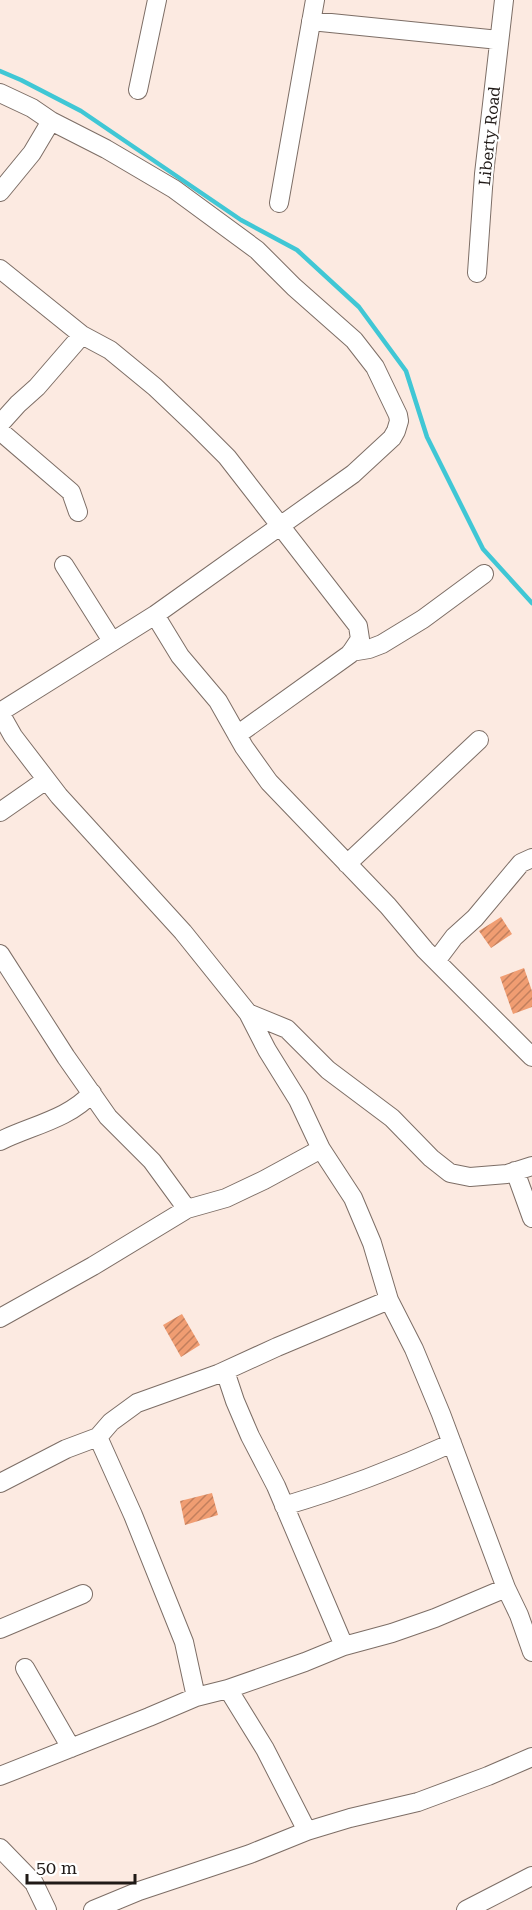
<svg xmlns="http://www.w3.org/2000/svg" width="532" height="1910" viewBox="0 0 532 1910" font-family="'Roboto Serif',serif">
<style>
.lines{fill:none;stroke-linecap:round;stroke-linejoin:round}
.stream{stroke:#40c7d5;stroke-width:4.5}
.building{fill:url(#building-hatch)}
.minor-casing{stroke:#7d6e66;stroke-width:20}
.minor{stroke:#fff;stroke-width:18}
.labels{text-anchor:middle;stroke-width:4.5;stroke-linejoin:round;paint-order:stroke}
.street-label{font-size:16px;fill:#201a17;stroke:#fff}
</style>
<defs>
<pattern id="building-hatch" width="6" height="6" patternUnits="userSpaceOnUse" patternTransform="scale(1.5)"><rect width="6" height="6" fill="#f09d72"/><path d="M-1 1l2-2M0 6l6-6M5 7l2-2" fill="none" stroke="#c27f5d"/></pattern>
</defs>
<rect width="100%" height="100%" fill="#fceae1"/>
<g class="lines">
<path class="stream" d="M 0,71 L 21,80 L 81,111 L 241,220 L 297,250 L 359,307 L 406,371 L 427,437 L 483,549 L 532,603"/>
</g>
<path class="building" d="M 501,917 L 512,934 L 491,948 L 479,931 Z
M 524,968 L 532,991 L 532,1007 L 513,1014 L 500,977 Z
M 182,1314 L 200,1345 L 181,1357 L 163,1325 Z
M 212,1493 L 218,1515 L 185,1525 L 180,1501 Z"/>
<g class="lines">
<defs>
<path id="minor" d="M 311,21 L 499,40
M 138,90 L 157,0
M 0,93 L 32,108 L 51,121 L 32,153 L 0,192
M 279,203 L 315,0
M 0,269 L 82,335 L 110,350 L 155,387 L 195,425 L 227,457 L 358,626 L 360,639 L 350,654 L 237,735
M 477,273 L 484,174 L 504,0
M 0,424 L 18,404 L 37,387 L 82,335
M 0,431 L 71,492 L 78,512
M 64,565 L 112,641
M 155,615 L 180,656 L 218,701 L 244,747 L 269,782 L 388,906 L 425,950 L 532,1057
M 351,652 L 369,649 L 382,644 L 423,619 L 484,574
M 0,712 L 155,615 L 353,474 L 392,438 L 396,431 L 399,421 L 398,415 L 375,367 L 354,340 L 294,287 L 257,250 L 174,189 L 106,149 L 51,121
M 0,713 L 13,736 L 59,796 L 183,932 L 248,1013 L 287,1029 L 328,1070 L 392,1118 L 431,1158 L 450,1173 L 470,1177 L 507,1174 L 532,1166
M 0,812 L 46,780
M 347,864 L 479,740
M 0,954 L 66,1057 L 108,1117 L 152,1161 L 187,1209
M 436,961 L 454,937 L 475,918 L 521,863 L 532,858
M 248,1013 L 267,1050 L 298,1100 L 321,1149 L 353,1198 L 372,1243 L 389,1300 L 414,1349 L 441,1414 L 506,1588 L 519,1615 L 532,1652
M 0,1141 C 30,1126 69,1119 92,1093
M 515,1171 L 532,1218
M 0,1318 L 93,1266 L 187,1209 L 226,1198 L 264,1180 L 321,1149
M 225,1371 L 235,1401 L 250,1436 L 276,1486 L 344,1646
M 98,1437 L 133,1515 L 184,1642 L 196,1697
M 0,1483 L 66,1449 L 98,1437 L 111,1422 L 137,1403 L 218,1374 L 277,1347 L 389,1300
M 284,1506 C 342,1489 397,1468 452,1443
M 0,1629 L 83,1594
M 25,1668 L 71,1748
M 228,1689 L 265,1749 L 307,1831
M 0,1776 L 149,1717 L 196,1697 L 228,1689 L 305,1662 L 344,1646 L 392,1633 L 435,1618 L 506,1588
M 0,1848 L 34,1883 L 47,1910
M 93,1910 L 139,1891 L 250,1854 L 307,1831 L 350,1818 L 418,1802 L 488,1776 L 532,1757
M 466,1910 L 532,1876"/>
</defs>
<use href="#minor" class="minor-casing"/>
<use href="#minor" class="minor"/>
</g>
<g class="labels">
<g class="street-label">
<text transform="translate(489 136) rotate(-84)" y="6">Liberty Road</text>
</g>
</g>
<path d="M27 1874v9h108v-9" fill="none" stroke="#201a17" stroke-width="3"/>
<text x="36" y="1874" font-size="18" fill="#201a17" stroke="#ffffff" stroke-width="4.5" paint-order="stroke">50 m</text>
</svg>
